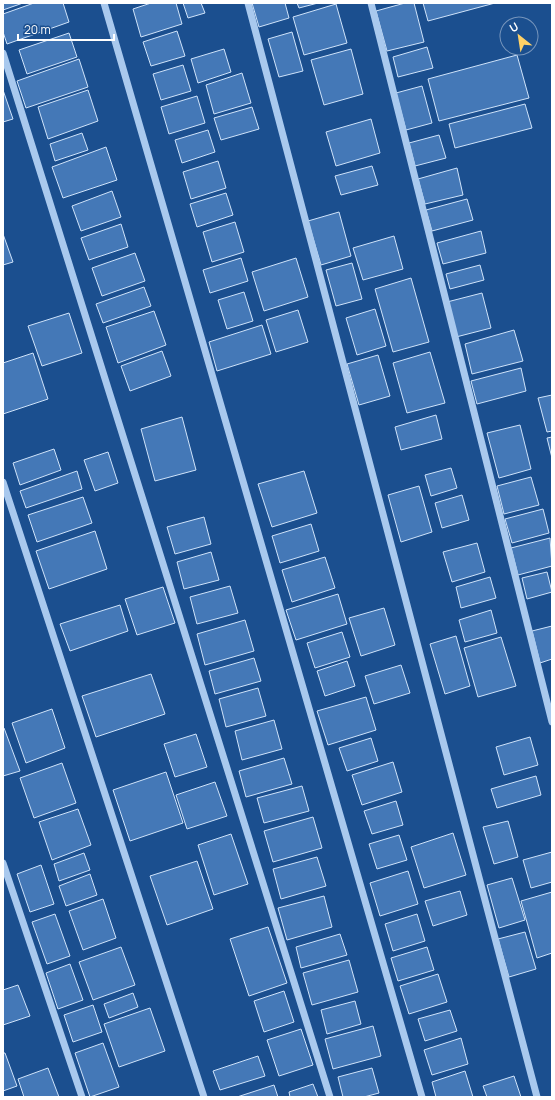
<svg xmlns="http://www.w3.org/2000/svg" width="555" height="1100" viewBox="0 0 555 1100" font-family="Manrope,sans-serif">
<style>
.building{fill:#4478b7;stroke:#cfe3fa}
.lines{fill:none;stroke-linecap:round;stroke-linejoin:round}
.minor{stroke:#a9c9ee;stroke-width:7}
</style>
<rect width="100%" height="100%" fill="#1b4f8f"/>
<path class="building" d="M 3,3 L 23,3 L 3,10 Z
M 34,3 L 63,3 L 69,22 L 7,44 L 3,32 L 3,14 Z
M 151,3 L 176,3 L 182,24 L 141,37 L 133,9 Z
M 183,3 L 201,3 L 205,13 L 188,18 Z
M 252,3 L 285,3 L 289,18 L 259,27 Z
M 297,3 L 318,3 L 299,8 Z
M 405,3 L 414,3 L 424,42 L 387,51 L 376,11 Z
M 423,3 L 495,3 L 428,21 Z
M 336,4 L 347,43 L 304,55 L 293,17 Z
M 177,31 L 185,56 L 151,66 L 143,42 Z
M 292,32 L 303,71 L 279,77 L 268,39 Z
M 69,33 L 77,57 L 27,74 L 19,50 Z
M 427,47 L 433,68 L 398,77 L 393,57 Z
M 224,49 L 231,72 L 198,83 L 191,59 Z
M 351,49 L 363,94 L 324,105 L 311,60 Z
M 517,55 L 529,98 L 439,121 L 428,79 Z
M 79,59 L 88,87 L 26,108 L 17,81 Z
M 183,65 L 191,91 L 161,100 L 153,74 Z
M 242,73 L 251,103 L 214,114 L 206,85 Z
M 422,86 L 432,123 L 406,130 L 396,93 Z
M 3,90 L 13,119 L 3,122 Z
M 88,90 L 98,121 L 48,139 L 38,107 Z
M 197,96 L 205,123 L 169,134 L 161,107 Z
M 525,104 L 532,128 L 455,148 L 449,124 Z
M 252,107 L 259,129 L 221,140 L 214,118 Z
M 371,119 L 380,153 L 336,166 L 326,132 Z
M 208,130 L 215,152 L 182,163 L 175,140 Z
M 82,133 L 88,150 L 55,161 L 50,144 Z
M 439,135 L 446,158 L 415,166 L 409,143 Z
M 106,147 L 117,180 L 63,198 L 52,167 Z
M 218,161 L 226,188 L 191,199 L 183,172 Z
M 372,166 L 378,185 L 341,195 L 335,176 Z
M 457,168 L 463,195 L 425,204 L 418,179 Z
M 112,191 L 121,217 L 81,231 L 72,206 Z
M 226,193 L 233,215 L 197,227 L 190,204 Z
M 467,199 L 473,220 L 432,231 L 426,210 Z
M 339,212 L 351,256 L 321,265 L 308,221 Z
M 235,222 L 244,252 L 212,262 L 203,232 Z
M 121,224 L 128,247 L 89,260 L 81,238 Z
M 481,231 L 486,253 L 443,264 L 437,243 Z
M 3,234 L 13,262 L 3,265 Z
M 394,236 L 403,269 L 363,280 L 353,248 Z
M 135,253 L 145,281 L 102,296 L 92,268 Z
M 241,258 L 248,281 L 210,293 L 203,270 Z
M 296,258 L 308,297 L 264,311 L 252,272 Z
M 352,263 L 362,299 L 336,306 L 326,270 Z
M 480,265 L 484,280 L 450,289 L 446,274 Z
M 411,278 L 429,342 L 393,352 L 375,289 Z
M 144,287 L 151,306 L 103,323 L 96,304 Z
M 244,292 L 253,321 L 227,329 L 218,300 Z
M 482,293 L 491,328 L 456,337 L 447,302 Z
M 375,309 L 386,346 L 357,355 L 346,318 Z
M 298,310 L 308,342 L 276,352 L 266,320 Z
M 154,311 L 166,345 L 118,363 L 106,327 Z
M 69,313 L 82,353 L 42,366 L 28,326 Z
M 262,325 L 271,354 L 217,371 L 209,342 Z
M 514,330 L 523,361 L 472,374 L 465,344 Z
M 162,351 L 171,376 L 130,391 L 121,366 Z
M 430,352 L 445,403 L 407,413 L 393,363 Z
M 33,353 L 48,399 L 3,414 L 3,363 Z
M 378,355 L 390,396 L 359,405 L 347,364 Z
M 521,368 L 526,391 L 477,404 L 471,381 Z
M 552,395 L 552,431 L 547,432 L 538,398 Z
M 436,415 L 442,439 L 401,450 L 395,427 Z
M 182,417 L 196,470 L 155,481 L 141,429 Z
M 520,425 L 531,469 L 499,478 L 487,433 Z
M 552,437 L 552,458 L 547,438 Z
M 54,449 L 61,470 L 20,485 L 13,463 Z
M 108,452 L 118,483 L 95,491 L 84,460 Z
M 451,468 L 457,488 L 431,496 L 425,475 Z
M 77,471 L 82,489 L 26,508 L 20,491 Z
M 304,471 L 317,513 L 272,527 L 258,484 Z
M 531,477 L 539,505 L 504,514 L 497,486 Z
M 419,486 L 432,532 L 401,542 L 388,495 Z
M 462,495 L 469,520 L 442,528 L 435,503 Z
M 83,497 L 92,523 L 37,542 L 28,515 Z
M 543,509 L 549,533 L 512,543 L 505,519 Z
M 204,517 L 211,544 L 175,554 L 167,527 Z
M 311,524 L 319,551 L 280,563 L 272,536 Z
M 95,531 L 107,569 L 49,589 L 36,551 Z
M 550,538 L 552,566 L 518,575 L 511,548 Z
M 477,543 L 485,572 L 452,582 L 443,552 Z
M 211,552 L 219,580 L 184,589 L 177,562 Z
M 325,557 L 335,588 L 292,602 L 282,570 Z
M 547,572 L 552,592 L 527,599 L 522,578 Z
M 490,577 L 496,598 L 461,608 L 456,587 Z
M 230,586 L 238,613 L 197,624 L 190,597 Z
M 163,587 L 175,623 L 137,635 L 125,599 Z
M 338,594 L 347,624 L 296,640 L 286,610 Z
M 120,605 L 128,631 L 70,651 L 60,624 Z
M 384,608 L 395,645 L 361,656 L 349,618 Z
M 491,610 L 497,633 L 465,642 L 459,620 Z
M 245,620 L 254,651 L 205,665 L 197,634 Z
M 552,626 L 552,659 L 540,663 L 532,631 Z
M 342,632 L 350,657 L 315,668 L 307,643 Z
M 456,636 L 470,686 L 445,694 L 430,644 Z
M 501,637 L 516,686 L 478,697 L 464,648 Z
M 254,658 L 261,681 L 215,694 L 209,671 Z
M 347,661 L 355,686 L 325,696 L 317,671 Z
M 401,665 L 410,693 L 374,704 L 365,676 Z
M 151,674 L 165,714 L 96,737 L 82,696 Z
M 258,688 L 266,716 L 226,727 L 219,699 Z
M 366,697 L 376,730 L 328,745 L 317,711 Z
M 52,709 L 65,748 L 26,763 L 12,723 Z
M 274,720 L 282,749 L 242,760 L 235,731 Z
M 4,728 L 20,771 L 3,776 L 3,729 Z
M 196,734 L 207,767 L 175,777 L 164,744 Z
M 530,737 L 538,765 L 504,775 L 496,747 Z
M 371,738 L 378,761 L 347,771 L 339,748 Z
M 284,758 L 292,784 L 246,797 L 239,771 Z
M 393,762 L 402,792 L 362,805 L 352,775 Z
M 62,763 L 76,803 L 34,818 L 20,778 Z
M 166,772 L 183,823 L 130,841 L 113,790 Z
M 536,776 L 541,795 L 497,808 L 491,789 Z
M 215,782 L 227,816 L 187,829 L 176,795 Z
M 302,786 L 309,811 L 264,823 L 257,798 Z
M 396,801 L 403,825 L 372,834 L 364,811 Z
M 78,809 L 91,845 L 52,860 L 39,822 Z
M 313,817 L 322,848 L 273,862 L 264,831 Z
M 508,821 L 518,857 L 494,864 L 483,827 Z
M 453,833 L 466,875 L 424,888 L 411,847 Z
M 231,834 L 248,884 L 214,895 L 198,845 Z
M 399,835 L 407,860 L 377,869 L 369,844 Z
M 552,852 L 552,882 L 531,888 L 523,860 Z
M 84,853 L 90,870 L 59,881 L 54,864 Z
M 317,857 L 326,886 L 281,899 L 273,869 Z
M 197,861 L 213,909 L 167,925 L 150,876 Z
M 41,865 L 54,904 L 30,912 L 17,874 Z
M 408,871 L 418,904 L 380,916 L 370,883 Z
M 90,874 L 97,895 L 66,906 L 59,886 Z
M 512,878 L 525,920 L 499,928 L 487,885 Z
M 460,891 L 467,915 L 433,926 L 425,901 Z
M 552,892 L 552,953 L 537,958 L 521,901 Z
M 324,896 L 332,927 L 287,940 L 278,908 Z
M 103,899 L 116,938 L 83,950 L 69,911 Z
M 55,914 L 70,956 L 47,964 L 32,922 Z
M 417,914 L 425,941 L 393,951 L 385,924 Z
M 268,927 L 287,983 L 249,996 L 230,939 Z
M 525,932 L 536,969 L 509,977 L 498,939 Z
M 340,934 L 347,955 L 301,968 L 296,947 Z
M 121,947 L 135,985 L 93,1000 L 79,962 Z
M 427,947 L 434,970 L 398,981 L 391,958 Z
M 349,960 L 358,992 L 312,1005 L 303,973 Z
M 70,964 L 83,1000 L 58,1009 L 46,973 Z
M 438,974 L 447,1002 L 409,1014 L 400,986 Z
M 18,985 L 30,1016 L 3,1025 L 3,990 Z
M 284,991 L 294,1022 L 264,1032 L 254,1001 Z
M 133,993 L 138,1007 L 109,1018 L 104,1004 Z
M 355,1001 L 361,1024 L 327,1034 L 321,1010 Z
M 93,1005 L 102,1032 L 73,1042 L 64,1015 Z
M 150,1008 L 165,1051 L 119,1067 L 104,1024 Z
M 450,1010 L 457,1031 L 425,1041 L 418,1019 Z
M 373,1026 L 381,1056 L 333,1069 L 325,1039 Z
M 301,1029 L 313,1065 L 279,1076 L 267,1040 Z
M 461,1038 L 468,1064 L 432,1075 L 424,1050 Z
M 103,1043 L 119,1087 L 90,1097 L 75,1053 Z
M 3,1053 L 5,1053 L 17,1086 L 3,1091 Z
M 258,1056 L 265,1076 L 220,1090 L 213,1071 Z
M 48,1068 L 59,1097 L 24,1097 L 18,1079 Z
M 372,1068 L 379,1093 L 364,1097 L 343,1097 L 338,1077 Z
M 465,1071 L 473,1097 L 436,1097 L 432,1082 Z
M 514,1076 L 521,1097 L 487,1097 L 483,1086 Z
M 313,1084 L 318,1097 L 290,1097 L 289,1092 Z
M 274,1085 L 278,1097 L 237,1097 Z"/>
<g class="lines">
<path class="minor" d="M 104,3 L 422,1097
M 248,3 L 537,1097
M 371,3 L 552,722
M 3,53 L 330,1097
M 3,482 L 204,1097
M 3,863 L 82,1097"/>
</g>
<rect width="555" height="1100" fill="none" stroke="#ffffff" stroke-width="8"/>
<g transform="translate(519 36) rotate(330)"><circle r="19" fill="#1b4f8f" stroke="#7695bc"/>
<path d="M0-3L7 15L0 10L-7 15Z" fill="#ffd166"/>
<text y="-6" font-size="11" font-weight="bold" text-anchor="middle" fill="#ffffff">U</text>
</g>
<path d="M18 34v6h96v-6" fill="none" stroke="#ffffff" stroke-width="2"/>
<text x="24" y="34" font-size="12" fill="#ffffff" stroke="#1b4f8f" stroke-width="3" paint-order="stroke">20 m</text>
</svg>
